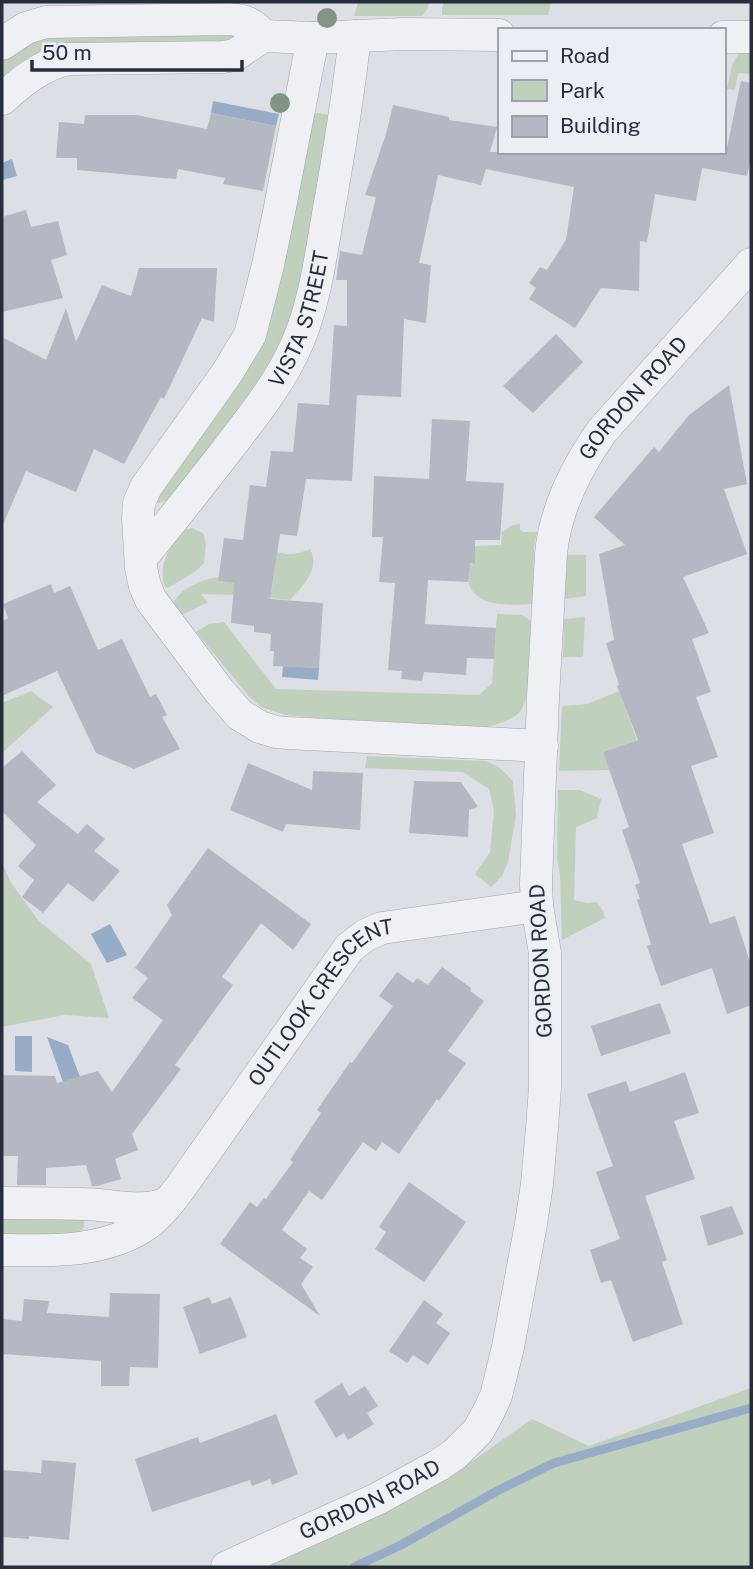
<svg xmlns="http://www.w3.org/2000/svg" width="753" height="1569" viewBox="0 0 753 1569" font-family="'Public Sans',sans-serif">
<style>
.green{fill:#c1d0bd}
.water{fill:#97acc6}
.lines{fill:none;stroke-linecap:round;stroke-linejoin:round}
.stream{stroke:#97acc6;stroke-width:9}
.building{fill:#b3b8c2}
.minor-casing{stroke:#a2a6af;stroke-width:33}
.minor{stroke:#eef0f4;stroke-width:32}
.tree{fill:#829484}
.labels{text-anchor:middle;stroke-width:5;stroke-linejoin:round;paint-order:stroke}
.street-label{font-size:21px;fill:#262d3b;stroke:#ebeef4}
</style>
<rect width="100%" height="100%" fill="#dcdfe6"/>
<path class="green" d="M 429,2 L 428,8 L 422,16 L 354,16 L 358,3 Z
M 444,2 L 551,2 L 548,15 L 442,15 L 442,8 Z
M 232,27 L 241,41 L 47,49 C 30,55 15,65 2,77 L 2,56 L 31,36 Z
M 739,53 L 751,53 L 751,74 L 738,73 L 735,90 L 727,89 L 732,65 Z
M 318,113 L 330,115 L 301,287 L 273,369 L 179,490 C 170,497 164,505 152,503 L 230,385 L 313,114 Z
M 520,524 L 520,530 L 523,532 L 537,532 L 534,547 L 533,604 C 513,605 473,609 468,580 C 468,575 469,568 470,563 L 474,564 L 475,546 L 501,545 L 502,532 L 513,525 Z
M 192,528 L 203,533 L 206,543 L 204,563 L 197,570 L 168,588 L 165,587 C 157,566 170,545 184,530 Z
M 310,549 C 321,569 302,587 290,600 L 267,598 L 267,593 L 233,591 L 233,595 L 201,594 L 208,602 L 182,615 L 173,603 C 181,588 202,579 219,577 L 218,581 L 272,588 L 277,552 C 290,556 297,554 310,549 Z
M 567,555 L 586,555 L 586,596 L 565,599 Z
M 497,614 L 522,615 L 531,621 C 530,643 534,699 518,714 C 509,721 498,724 487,727 L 318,718 L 285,715 L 261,707 L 248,695 L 196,632 L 209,624 L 224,622 L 276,689 L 479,695 L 492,683 Z
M 585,617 L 583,657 L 563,657 L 564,619 Z
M 31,691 L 53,707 L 2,753 L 2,703 Z
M 619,691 L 637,740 L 603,752 L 609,770 L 559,771 L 562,706 L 587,704 Z
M 367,756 L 486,761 L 499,767 L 513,781 L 516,815 L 508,862 L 502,876 L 491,887 L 475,874 L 490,852 L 494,811 L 489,789 L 463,772 L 365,768 Z
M 558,790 L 580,790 L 601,799 L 597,818 L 576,827 L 574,900 L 587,903 L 597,902 L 603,911 L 605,918 L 562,940 L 560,875 L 557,859 Z
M 2,862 L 10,881 L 38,920 L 91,964 L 109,1018 L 64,1015 L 2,1027 Z
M 2,1215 L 84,1218 L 84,1227 L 79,1233 L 2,1239 Z
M 751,1388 L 751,1567 L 253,1567 L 387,1506 L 457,1472 L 532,1419 L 589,1446 Z"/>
<path class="water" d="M 213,101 L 279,114 L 276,126 L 211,113 Z
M 12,159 L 17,176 L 2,180 L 2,163 Z
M 283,666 L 319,668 L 318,680 L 282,677 Z
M 110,924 L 127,955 L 107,963 L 91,934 Z
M 15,1036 L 32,1036 L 32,1072 L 15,1071 Z
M 47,1037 L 68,1045 L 80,1077 L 63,1082 Z"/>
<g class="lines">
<path class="stream" d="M 354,1567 L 401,1545 L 497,1491 L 554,1463 L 751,1408"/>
</g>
<path class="building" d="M 741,81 L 751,83 L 751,159 L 747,176 L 702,168 L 696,201 L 655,194 L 647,242 L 640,241 L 639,291 L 601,288 L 575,328 L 529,299 L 536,288 L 529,283 L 540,267 L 547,270 L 566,240 L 574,187 L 486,169 L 481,185 L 438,175 L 419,263 L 431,265 L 426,323 L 404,319 L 401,397 L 357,395 L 352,481 L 306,479 L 297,536 L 280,534 L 270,599 L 323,603 L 319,668 L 273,666 L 274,651 L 270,651 L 271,634 L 254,632 L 254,626 L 231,623 L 234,583 L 218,581 L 224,538 L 243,540 L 250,485 L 266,487 L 271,451 L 293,452 L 298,403 L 329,405 L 334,325 L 347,326 L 347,280 L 336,280 L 340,251 L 362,255 L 376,197 L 365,195 L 386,134 L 393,105 L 449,117 L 449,120 L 497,127 L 490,152 L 726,152 Z
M 211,113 L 276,126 L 263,191 L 223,184 L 225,178 L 178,169 L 176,179 L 77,170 L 77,158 L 56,158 L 59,122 L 84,124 L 85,115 L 136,115 L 207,129 Z
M 26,210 L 31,227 L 58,221 L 67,255 L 51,260 L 63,298 L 2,312 L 2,217 Z
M 139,268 L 217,268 L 214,322 L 202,318 L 164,399 L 161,397 L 124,464 L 94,449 L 76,492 L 26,471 L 2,527 L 2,337 L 46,360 L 66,308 L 76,342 L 102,285 L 131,296 Z
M 556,334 L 583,362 L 533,413 L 503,386 Z
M 729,385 L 747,484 L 724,489 L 747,554 L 683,577 L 709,633 L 692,639 L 711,692 L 696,697 L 718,757 L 691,766 L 714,833 L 682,844 L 710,924 L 735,916 L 751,965 L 751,1005 L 727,1014 L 712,968 L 661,986 L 647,946 L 651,944 L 637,900 L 640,899 L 635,885 L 640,883 L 622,830 L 629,827 L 603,752 L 638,740 L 617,686 L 619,685 L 606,643 L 614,640 L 599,554 L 625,545 L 594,517 L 654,447 L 659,452 L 689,415 Z
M 432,419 L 470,421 L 466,481 L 504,483 L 500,540 L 475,540 L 475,564 L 470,563 L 468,582 L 428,580 L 425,624 L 496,628 L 494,659 L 467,658 L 466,675 L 424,672 L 422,681 L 401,679 L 402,671 L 388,670 L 395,583 L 379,582 L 383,537 L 372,537 L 374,476 L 429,479 Z
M 51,584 L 54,593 L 70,586 L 98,650 L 122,639 L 150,697 L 156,694 L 167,715 L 162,717 L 180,749 L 134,769 L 96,753 L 57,671 L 2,696 L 2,621 L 8,618 L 3,604 Z
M 22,751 L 56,785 L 37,802 L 78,834 L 87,824 L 105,839 L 94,851 L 120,871 L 93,902 L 68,883 L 43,913 L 22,897 L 34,880 L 18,866 L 36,845 L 2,811 L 2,768 Z
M 248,763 L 312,790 L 313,771 L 363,773 L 360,830 L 286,824 L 283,832 L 230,810 Z
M 414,781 L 461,782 L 478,807 L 469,810 L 468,837 L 409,833 Z
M 208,848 L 311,924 L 293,950 L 261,923 L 222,977 L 233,985 L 175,1065 L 181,1069 L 132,1134 L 138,1150 L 115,1159 L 121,1179 L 97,1186 L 92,1186 L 86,1165 L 46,1168 L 46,1185 L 17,1185 L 18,1156 L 2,1156 L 2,1075 L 55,1076 L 57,1083 L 98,1071 L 112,1092 L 163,1020 L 132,998 L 148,978 L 135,968 L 172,915 L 167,905 Z
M 442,967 L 471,988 L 470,991 L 484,1001 L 448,1051 L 466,1063 L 439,1101 L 437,1099 L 399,1154 L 382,1142 L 376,1151 L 363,1142 L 322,1200 L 309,1191 L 282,1230 L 307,1249 L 300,1258 L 313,1267 L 301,1284 L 320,1316 L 220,1244 L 250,1202 L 257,1207 L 264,1198 L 266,1199 L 293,1162 L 290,1160 L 321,1113 L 317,1110 L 350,1062 L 352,1063 L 393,1006 L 379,996 L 397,972 L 413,983 L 417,978 L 428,985 Z
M 660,1003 L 671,1033 L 601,1056 L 591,1026 Z
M 685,1072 L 699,1113 L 674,1121 L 695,1179 L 645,1196 L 667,1260 L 662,1262 L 683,1324 L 633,1342 L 611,1280 L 601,1283 L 590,1250 L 620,1239 L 596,1172 L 613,1166 L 587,1094 L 626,1081 L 630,1092 Z
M 409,1182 L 466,1222 L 424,1282 L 375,1249 L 386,1232 L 379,1227 Z
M 732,1206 L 744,1234 L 708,1246 L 700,1216 Z
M 110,1293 L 160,1294 L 158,1368 L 130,1367 L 129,1386 L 101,1386 L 101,1361 L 2,1354 L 2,1319 L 22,1321 L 24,1299 L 49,1301 L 47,1313 L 109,1317 Z
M 209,1297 L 212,1304 L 231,1297 L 247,1337 L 200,1354 L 183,1307 Z
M 424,1300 L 443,1314 L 436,1323 L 450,1333 L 428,1365 L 413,1355 L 407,1363 L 389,1351 Z
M 342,1383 L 349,1396 L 365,1386 L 378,1406 L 367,1413 L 374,1424 L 348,1440 L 344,1433 L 336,1438 L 314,1401 Z
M 276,1414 L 298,1474 L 272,1485 L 270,1479 L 252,1486 L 250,1480 L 152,1512 L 135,1459 L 198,1437 L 200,1443 Z
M 42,1460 L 76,1463 L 69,1540 L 29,1536 L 29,1539 L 2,1537 L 2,1470 L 41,1473 Z"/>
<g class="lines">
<defs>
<g id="minor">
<path d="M 723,37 L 751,37"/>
<path d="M 313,38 L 279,212 L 268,265 L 250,335 L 227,373 L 146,487 L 139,503 L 138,518 L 141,568 L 145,586 L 151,600 L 220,692 L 240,715 L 260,727 L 276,732 L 288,733 L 542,746"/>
<path d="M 2,44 L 26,28 L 46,22 L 229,19 C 244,20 253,23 263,36"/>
<path d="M 2,99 C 22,81 43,64 69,59 L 223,57 L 235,55 L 263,36 L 313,38 L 403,34 L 499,35"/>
<path id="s1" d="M 141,558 C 171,522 199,486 227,450 C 253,416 280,383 297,344 C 314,305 320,261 327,220 C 338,159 348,98 355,36"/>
<path d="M 2,1203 C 29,1203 56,1203 83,1204 C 111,1204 143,1215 169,1202"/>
<path id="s2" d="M 2,1250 C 49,1251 106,1253 147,1224 C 160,1214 170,1201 180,1188 L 349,948 L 366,935 L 382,928 L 537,906"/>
<path id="s3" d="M 227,1567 L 377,1499 L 439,1465 L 455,1454 L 478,1431 L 488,1413 L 496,1396 L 508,1347 L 531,1224 L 537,1184 L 542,1128 L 545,1087 L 545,953 L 537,906 L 536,884 L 543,698 L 551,554 C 555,510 576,468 602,431 L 751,264"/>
</g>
</defs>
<use href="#minor" class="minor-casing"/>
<use href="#minor" class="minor"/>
</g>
<g class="tree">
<circle cx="327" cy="18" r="10"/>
<circle cx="280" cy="103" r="10"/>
</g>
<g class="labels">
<g class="street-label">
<text dy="7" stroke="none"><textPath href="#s1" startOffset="290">VISTA STREET</textPath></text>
<text dy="7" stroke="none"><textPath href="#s3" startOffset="1354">GORDON ROAD</textPath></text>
<text transform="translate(541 961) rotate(-93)" y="7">GORDON ROAD</text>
<text dy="7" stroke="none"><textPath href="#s2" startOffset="434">OUTLOOK CRESCENT</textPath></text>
<text dy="7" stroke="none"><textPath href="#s3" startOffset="158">GORDON ROAD</textPath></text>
</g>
</g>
<rect width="753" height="1569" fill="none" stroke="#262d3b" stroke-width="7"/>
<rect x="498" y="28" width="228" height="126" fill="#ebeef4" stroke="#9ca1aa" stroke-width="2"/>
<rect x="512" y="51" width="35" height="10" fill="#eef0f4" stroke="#9ca1aa" stroke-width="2"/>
<text x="560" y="63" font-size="21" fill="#262d3b">Road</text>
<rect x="512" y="80" width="35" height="21" fill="#c1d0bd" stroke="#9ca1aa" stroke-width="2"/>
<text x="560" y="98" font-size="21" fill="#262d3b">Park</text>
<rect x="512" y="116" width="35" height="21" fill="#b3b8c2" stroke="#9ca1aa" stroke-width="2"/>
<text x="560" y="133" font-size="21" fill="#262d3b">Building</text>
<path d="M32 60v10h210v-10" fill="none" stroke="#262d3b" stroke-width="3.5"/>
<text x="42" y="60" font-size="21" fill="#262d3b" stroke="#ebeef4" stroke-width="5" paint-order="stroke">50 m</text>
</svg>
